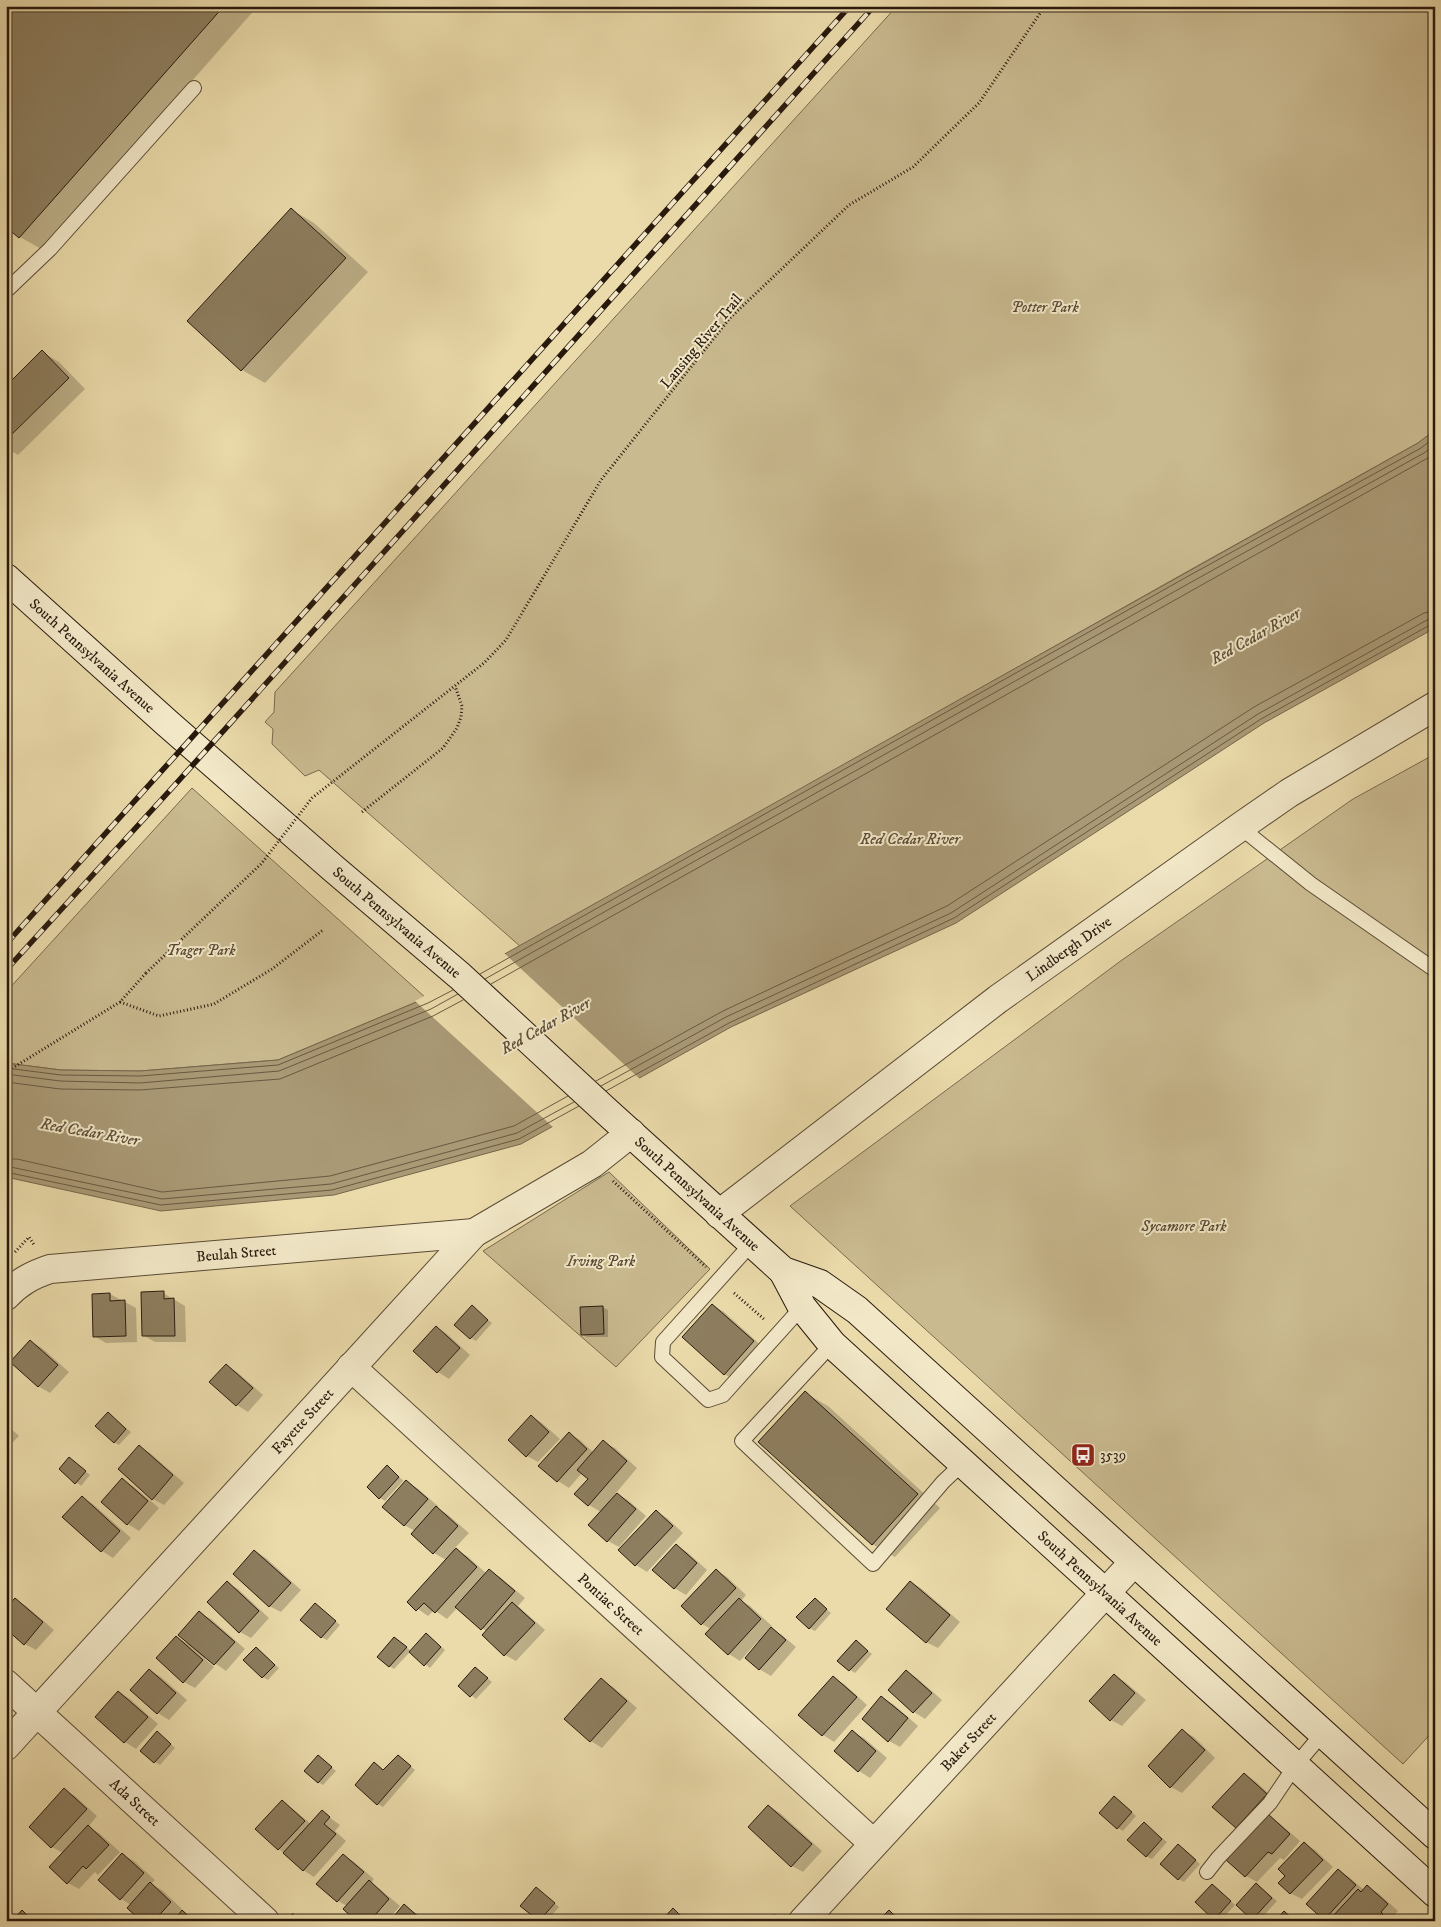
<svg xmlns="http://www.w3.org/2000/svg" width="1441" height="1927" viewBox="0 0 1441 1927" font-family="'IM FELL DW Pica',serif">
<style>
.green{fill:#caba90;stroke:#796a4e}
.water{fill:#a99975;stroke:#75664b}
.pier{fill:#ebdbab}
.shadow{fill:#0003}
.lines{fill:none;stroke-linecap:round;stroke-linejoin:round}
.shore{stroke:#685941;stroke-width:1}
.building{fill:#8d7e5f;stroke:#28190d}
.lane-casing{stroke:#594a34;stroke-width:16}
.street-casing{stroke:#594a34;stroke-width:30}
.secondary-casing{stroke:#28190d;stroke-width:30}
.path{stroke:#28190d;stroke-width:3;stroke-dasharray:1 2.5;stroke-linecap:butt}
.lane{stroke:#f2e8c8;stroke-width:14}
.street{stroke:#f2e8c8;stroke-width:28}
.secondary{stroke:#f2e8c8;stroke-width:28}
.rail-casing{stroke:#28190d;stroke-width:5.5}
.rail{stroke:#f2e8c8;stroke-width:4;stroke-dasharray:11;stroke-linecap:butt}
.path-bridge{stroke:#28190d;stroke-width:3;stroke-dasharray:1 2.5;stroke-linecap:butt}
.labels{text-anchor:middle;stroke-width:4;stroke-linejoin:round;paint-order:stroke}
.park-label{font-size:15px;font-style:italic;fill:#594934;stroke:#f2e8c8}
.street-label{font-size:15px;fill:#28190d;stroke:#f2e8c8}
.poi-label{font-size:15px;fill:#28190d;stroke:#f2e8c8;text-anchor:start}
.water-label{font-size:16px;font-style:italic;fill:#5c4c37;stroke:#f2e8c8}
</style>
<rect width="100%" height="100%" fill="#ebdbab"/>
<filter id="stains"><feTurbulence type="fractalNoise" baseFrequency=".004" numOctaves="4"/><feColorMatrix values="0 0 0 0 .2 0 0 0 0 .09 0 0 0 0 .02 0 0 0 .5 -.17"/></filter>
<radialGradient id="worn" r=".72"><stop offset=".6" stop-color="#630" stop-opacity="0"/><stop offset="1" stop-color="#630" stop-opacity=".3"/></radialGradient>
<path class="green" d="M 897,6 L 1435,6 L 1435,430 L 1418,443 L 1190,570 L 521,947 L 319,770 L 305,776 L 272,744 L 273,729 L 265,722 L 274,712 L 275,692 Z
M 1435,754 L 1435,1729 L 1403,1764 L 790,1206 L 1122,960 L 1353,799 Z
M 192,788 L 426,998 L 278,1060 L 140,1071 L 61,1070 L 6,1063 L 6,992 Z
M 609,1172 L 710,1269 L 616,1367 L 483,1251 Z"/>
<path class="water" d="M 1435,430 L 1435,628 L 1264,723 L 956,923 L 731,1027 L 521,1144 L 334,1195 L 161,1211 L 6,1177 L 6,1063 L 61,1070 L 140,1071 L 278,1060 L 426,998 L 1418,443 Z"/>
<path class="pier" d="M 504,953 L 641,1080 L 554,1128 L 415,1001 Z"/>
<path class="shadow" d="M 6,6 L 256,6 L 257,7 L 43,250 L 20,237 L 6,225 Z
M 292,210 L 314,223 L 368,272 L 265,383 L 242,370 L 189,321 Z
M 42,352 L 59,362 L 85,389 L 18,455 L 6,448 L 6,384 L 9,385 Z
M 163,1293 L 185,1306 L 186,1342 L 155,1342 L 143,1335 Z
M 110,1294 L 136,1308 L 137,1342 L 106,1343 L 94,1336 Z
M 713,1305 L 724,1312 L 764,1348 L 735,1380 L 724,1374 Z
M 472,1307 L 492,1323 L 476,1341 L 471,1338 Z
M 602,1307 L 608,1310 L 608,1337 L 587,1337 L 582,1334 Z
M 436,1327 L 447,1334 L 470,1355 L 449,1379 L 438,1372 L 415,1351 Z
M 30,1341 L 42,1348 L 69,1372 L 50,1393 L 38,1386 Z
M 226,1365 L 237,1372 L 263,1395 L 248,1412 L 237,1405 L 211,1382 Z
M 805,1393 L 828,1406 L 940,1508 L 895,1557 L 872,1544 Z
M 108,1413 L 131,1432 L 119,1445 L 114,1442 Z
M 531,1416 L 542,1423 L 560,1439 L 538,1462 L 527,1456 Z
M 6,1424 L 19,1436 L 6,1449 Z
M 569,1434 L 580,1440 L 594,1453 L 603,1442 L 615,1448 L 637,1468 L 616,1493 L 629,1501 L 646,1516 L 619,1547 L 608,1541 L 601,1512 L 589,1505 L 589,1479 L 582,1473 L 569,1488 L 558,1481 Z
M 139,1447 L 150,1453 L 184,1483 L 164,1505 L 153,1499 Z
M 70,1459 L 90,1475 L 81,1486 L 61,1469 Z
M 387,1467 L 405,1482 L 417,1488 L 438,1506 L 437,1508 L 447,1514 L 469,1533 L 454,1549 L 467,1556 L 487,1574 L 489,1571 L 500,1577 L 525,1598 L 518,1606 L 545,1630 L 516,1661 L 505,1655 L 487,1632 L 458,1607 L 447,1619 L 434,1610 L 428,1616 L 408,1602 L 446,1560 L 434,1553 L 415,1531 L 404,1525 L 405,1483 L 403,1481 L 385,1501 L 380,1498 Z
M 122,1480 L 133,1486 L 159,1508 L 139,1531 L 128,1524 L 103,1502 Z
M 82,1498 L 93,1504 L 131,1538 L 113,1558 L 102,1551 L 64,1517 Z
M 656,1512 L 667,1518 L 683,1533 L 647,1572 L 636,1565 Z
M 676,1545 L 687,1552 L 707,1570 L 686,1595 L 674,1588 Z
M 255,1551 L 266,1558 L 301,1590 L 281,1612 L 269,1606 Z
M 716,1570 L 727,1577 L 746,1595 L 741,1601 L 750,1606 L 772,1626 L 770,1628 L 782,1635 L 796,1647 L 771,1676 L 759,1669 L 760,1643 L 758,1641 L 740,1661 L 729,1654 L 711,1629 L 702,1624 L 683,1606 Z
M 911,1582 L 922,1589 L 960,1622 L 938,1648 L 926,1642 Z
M 227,1583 L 238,1589 L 269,1618 L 251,1638 L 240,1632 Z
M 15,1599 L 26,1606 L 54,1630 L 36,1650 L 25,1644 Z
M 815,1600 L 831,1613 L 815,1631 L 809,1628 Z
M 320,1608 L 340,1625 L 327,1640 L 321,1637 Z
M 199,1613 L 211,1619 L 245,1649 L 226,1671 L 206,1657 L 205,1659 L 214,1667 L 195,1688 L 184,1682 L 176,1637 L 192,1646 Z
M 395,1638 L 411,1651 L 431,1638 L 445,1650 L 430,1668 L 410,1652 L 394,1669 L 389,1666 Z
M 856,1641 L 872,1654 L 855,1673 L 850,1670 Z
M 256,1649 L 279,1668 L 268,1680 L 263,1677 Z
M 476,1669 L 492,1682 L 476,1699 L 460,1686 Z
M 149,1670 L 161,1677 L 187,1700 L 169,1720 L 158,1713 L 132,1690 Z
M 906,1671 L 917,1678 L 942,1700 L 925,1719 L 914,1712 L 889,1690 Z
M 1114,1675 L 1125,1682 L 1146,1700 L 1122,1726 L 1111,1720 L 1091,1701 Z
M 833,1678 L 844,1684 L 867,1705 L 834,1742 L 823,1735 L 800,1715 Z
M 601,1680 L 613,1687 L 637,1708 L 602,1748 L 591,1741 L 566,1719 Z
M 119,1692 L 130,1699 L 158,1724 L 136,1749 L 125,1742 L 97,1717 Z
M 882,1698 L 893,1704 L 918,1726 L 900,1747 L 889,1741 Z
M 1183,1731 L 1194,1737 L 1215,1758 L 1182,1793 L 1171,1787 Z
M 853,1732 L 864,1738 L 887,1758 L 870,1778 L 859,1771 Z
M 162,1736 L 175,1748 L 160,1765 L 155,1762 Z
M 398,1756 L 415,1770 L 383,1807 L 378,1804 L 375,1764 L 385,1771 Z
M 319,1757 L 336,1771 L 323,1785 L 318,1782 Z
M 1244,1774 L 1255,1781 L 1277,1801 L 1248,1834 L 1236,1827 Z
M 64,1790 L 75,1796 L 97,1816 L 88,1827 L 99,1833 L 120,1852 L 98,1875 L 95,1872 L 79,1889 L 68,1883 L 63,1853 L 52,1847 L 30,1827 Z
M 1119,1801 L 1136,1816 L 1123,1831 L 1118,1828 Z
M 282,1802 L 293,1809 L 311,1824 L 322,1812 L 340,1825 L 335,1831 L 346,1841 L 314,1877 L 303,1870 L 279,1849 Z
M 769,1806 L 780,1813 L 822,1851 L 803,1872 L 792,1866 Z
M 1268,1816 L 1279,1823 L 1300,1841 L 1284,1860 L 1280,1858 L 1257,1882 L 1246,1876 Z
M 1144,1823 L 1167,1842 L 1152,1859 L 1146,1856 Z
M 1304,1843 L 1315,1850 L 1333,1867 L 1302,1899 L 1290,1893 L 1287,1876 Z
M 1183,1849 L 1200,1864 L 1184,1882 L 1178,1879 Z
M 123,1855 L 134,1861 L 155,1880 L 151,1884 L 162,1890 L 182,1909 L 171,1921 L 143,1921 L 131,1905 L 121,1899 Z
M 343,1855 L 354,1862 L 374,1879 L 371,1883 L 380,1889 L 400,1906 L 387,1921 L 358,1921 L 347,1906 L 338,1901 L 318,1884 Z
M 1338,1870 L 1349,1877 L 1364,1890 L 1367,1887 L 1378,1893 L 1398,1911 L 1391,1919 L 1393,1921 L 1327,1921 L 1308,1904 Z
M 1257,1884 L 1277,1901 L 1259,1921 L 1253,1919 L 1238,1905 Z
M 1212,1885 L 1235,1905 L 1220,1921 L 1214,1919 Z
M 537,1889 L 559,1907 L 547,1921 L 540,1921 L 522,1906 Z
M 404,1906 L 416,1913 L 425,1921 L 392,1921 Z
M 673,1910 L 684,1916 L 689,1921 L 663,1921 Z
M 889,1911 L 900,1918 L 903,1921 L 880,1921 Z"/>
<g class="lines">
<path class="shore" d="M 480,974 L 1192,574 L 1421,448 L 1435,437
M 485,979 L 1195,580 L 1424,453 L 1435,445
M 491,984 L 1435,454
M 6,1068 L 61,1075 L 140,1076 L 278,1065 L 428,1003 L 453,990
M 6,1074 L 60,1081 L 140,1083 L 279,1071 L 431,1009 L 458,994
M 596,1081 L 723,1011 L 947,906 L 1254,707 L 1424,613 L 1435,611
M 6,1082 L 60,1089 L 140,1090 L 280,1079 L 433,1016 L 463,1000
M 601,1086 L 726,1017 L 951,913 L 1258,714 L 1427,620 L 1435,618
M 606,1091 L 729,1023 L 954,918 L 1261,719 L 1430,625 L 1435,624
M 6,1159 L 17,1159 L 162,1192 L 330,1176 L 514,1126 L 568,1096
M 6,1166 L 162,1199 L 331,1184 L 517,1133 L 574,1102
M 6,1172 L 161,1205 L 332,1190 L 519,1139 L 579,1106"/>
</g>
<path class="building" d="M 6,6 L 224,6 L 19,238 L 6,227 Z
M 291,208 L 346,258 L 241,371 L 187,321 Z
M 42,350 L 69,378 L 6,440 L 6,386 Z
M 164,1291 L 164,1299 L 174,1298 L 175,1336 L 142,1336 L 141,1292 Z
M 110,1293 L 110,1301 L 125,1300 L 126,1336 L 93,1337 L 92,1294 Z
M 712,1304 L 754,1341 L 724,1375 L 682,1337 Z
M 472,1305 L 488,1320 L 470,1339 L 454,1325 Z
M 603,1306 L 604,1334 L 581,1335 L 580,1307 Z
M 436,1326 L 460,1348 L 437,1373 L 413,1351 Z
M 30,1340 L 58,1365 L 38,1387 L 10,1362 Z
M 226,1364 L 253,1388 L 236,1406 L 209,1382 Z
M 805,1391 L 918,1494 L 872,1545 L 758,1442 Z
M 108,1412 L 126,1429 L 114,1443 L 95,1426 Z
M 531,1415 L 549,1432 L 526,1457 L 508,1440 Z
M 569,1432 L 587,1449 L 557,1482 L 538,1466 Z
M 603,1440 L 627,1461 L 588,1506 L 574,1494 L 588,1479 L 577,1470 Z
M 139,1445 L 173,1475 L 152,1500 L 118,1469 Z
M 69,1457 L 86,1471 L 75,1484 L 59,1469 Z
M 387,1465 L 399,1477 L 379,1499 L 367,1487 Z
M 122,1478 L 148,1501 L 127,1525 L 101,1502 Z
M 406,1480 L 428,1499 L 404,1526 L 382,1507 Z
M 617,1493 L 636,1509 L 607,1542 L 588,1525 Z
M 82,1496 L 120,1531 L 101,1552 L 62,1517 Z
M 436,1506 L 458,1526 L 433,1554 L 411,1534 Z
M 656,1510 L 673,1526 L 635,1566 L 618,1550 Z
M 676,1544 L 697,1563 L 674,1589 L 652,1570 Z
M 456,1548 L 477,1567 L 435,1613 L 424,1603 L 416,1611 L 407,1602 Z
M 254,1550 L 291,1583 L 269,1607 L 233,1574 Z
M 489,1569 L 515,1591 L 481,1630 L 455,1607 Z
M 716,1569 L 736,1588 L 701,1625 L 681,1606 Z
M 227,1581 L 259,1611 L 239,1633 L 207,1602 Z
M 910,1581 L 950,1615 L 926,1643 L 886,1609 Z
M 15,1598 L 43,1622 L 24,1645 L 6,1629 L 6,1608 Z
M 739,1598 L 761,1619 L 728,1655 L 705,1634 Z
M 815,1598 L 827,1609 L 809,1629 L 796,1617 Z
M 512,1602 L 535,1623 L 504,1656 L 482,1635 Z
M 315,1603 L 336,1621 L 321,1638 L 300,1620 Z
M 199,1611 L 235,1642 L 214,1665 L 178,1635 Z
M 771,1627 L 786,1640 L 759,1670 L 745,1658 Z
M 426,1633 L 441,1647 L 424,1666 L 409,1652 Z
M 176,1636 L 203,1660 L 183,1683 L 156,1658 Z
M 394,1637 L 407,1647 L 389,1667 L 377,1657 Z
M 856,1640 L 868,1651 L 849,1671 L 837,1661 Z
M 256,1647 L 275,1665 L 262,1678 L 243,1660 Z
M 475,1667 L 488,1678 L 470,1697 L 458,1686 Z
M 149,1669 L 176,1693 L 157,1714 L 130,1690 Z
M 906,1670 L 932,1693 L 913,1713 L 888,1690 Z
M 1114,1674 L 1135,1693 L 1110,1721 L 1089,1701 Z
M 833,1676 L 857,1697 L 822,1736 L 798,1715 Z
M 601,1678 L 627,1701 L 590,1742 L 564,1719 Z
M 118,1691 L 148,1717 L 124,1743 L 95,1717 Z
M 881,1696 L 908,1718 L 888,1742 L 862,1719 Z
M 1182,1729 L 1205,1750 L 1170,1788 L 1148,1766 Z
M 852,1730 L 876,1751 L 858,1772 L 834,1751 Z
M 157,1731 L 171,1744 L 154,1763 L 140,1751 Z
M 318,1755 L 332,1767 L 318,1783 L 304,1771 Z
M 398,1755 L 411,1766 L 377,1805 L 355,1785 L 374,1762 L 383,1770 Z
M 1244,1773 L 1267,1794 L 1236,1828 L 1212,1807 Z
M 64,1788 L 87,1809 L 51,1848 L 29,1827 Z
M 1114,1796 L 1132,1812 L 1117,1829 L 1099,1813 Z
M 282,1800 L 305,1821 L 278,1850 L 255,1829 Z
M 768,1805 L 812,1844 L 791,1867 L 748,1827 Z
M 322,1810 L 330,1817 L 324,1824 L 336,1834 L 303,1871 L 283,1853 Z
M 1268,1814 L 1290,1834 L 1272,1854 L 1268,1852 L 1245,1877 L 1226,1860 Z
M 1144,1822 L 1162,1839 L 1146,1857 L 1127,1840 Z
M 88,1825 L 109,1845 L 86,1869 L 83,1866 L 67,1884 L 49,1867 Z
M 1304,1842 L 1323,1860 L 1290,1894 L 1278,1883 L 1285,1876 L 1278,1869 Z
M 1178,1844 L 1196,1860 L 1178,1880 L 1160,1864 Z
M 122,1853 L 144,1873 L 120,1900 L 98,1880 Z
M 343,1854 L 364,1872 L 337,1902 L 316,1884 Z
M 1338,1869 L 1356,1885 L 1324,1920 L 1306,1904 Z
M 369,1880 L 389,1899 L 370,1921 L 356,1921 L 343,1909 Z
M 150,1882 L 171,1902 L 154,1921 L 141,1921 L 127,1908 Z
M 1256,1883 L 1272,1898 L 1252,1920 L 1236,1905 Z
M 1212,1884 L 1231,1901 L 1214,1920 L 1195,1902 Z
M 1367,1885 L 1388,1904 L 1381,1912 L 1383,1914 L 1377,1921 L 1335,1921 L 1332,1917 L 1358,1889 L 1361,1892 Z
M 536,1887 L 555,1903 L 539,1921 L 520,1906 Z
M 404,1904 L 423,1921 L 390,1921 Z
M 673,1908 L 686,1921 L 661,1921 Z
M 22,1910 L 33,1921 L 12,1921 Z
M 182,1910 L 194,1921 L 173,1921 Z
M 889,1910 L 900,1921 L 878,1921 Z
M 1284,1911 L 1295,1921 L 1275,1921 Z"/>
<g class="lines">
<defs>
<path id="lane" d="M 6,291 L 50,249 L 194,88
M 1240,827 L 1311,884 L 1435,970
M 752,1243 L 663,1342 L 662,1357 L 708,1400 L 723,1395 L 802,1307
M 832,1344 L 742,1441 L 873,1564 L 943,1482 L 963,1463
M 1207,1872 L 1218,1858 L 1270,1803 L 1295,1766 L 1323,1733"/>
<g id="street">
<path id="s1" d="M 719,1214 L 998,999 L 1240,827 L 1289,793 L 1435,706"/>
<path id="s2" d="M 6,1296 C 19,1282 32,1275 50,1269 L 474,1233"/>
<path id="s3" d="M 351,1367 L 873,1843"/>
<path id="s4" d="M 6,1684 L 265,1921"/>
<path id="s5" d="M 6,1746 L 474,1233 L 592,1164 L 631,1133"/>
<path id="s6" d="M 803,1921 L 1134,1562"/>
</g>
<g id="secondary">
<path id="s7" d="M 6,578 L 167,723 L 334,869 L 460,976 L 606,1111 L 783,1271 L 820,1284 L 857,1310 L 1435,1835"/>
<path id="s8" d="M 783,1271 L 802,1307 L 832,1344 L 1435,1893"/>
</g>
</defs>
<use href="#lane" class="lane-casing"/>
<use href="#street" class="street-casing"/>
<use href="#secondary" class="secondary-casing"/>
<path class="path" d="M 433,703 L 484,663 L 506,640 L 601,480 L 730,318 L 849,205 L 913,167 L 979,103 L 1045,6
M 362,812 L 443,748 L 457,728 L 461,717 L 462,706 L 455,686
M 120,1002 L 159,1016 L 214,1004 L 272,969 L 323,930
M 6,1072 L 120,1002 L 146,973
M 613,1181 L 706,1267
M 15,1252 L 29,1237 L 35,1246
M 734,1293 L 765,1320
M 6,1330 L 13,1323
M 292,1914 L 299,1921
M 770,1921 L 776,1914"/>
<use href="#lane" class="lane"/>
<use href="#street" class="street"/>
<use href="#secondary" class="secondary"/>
<defs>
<path id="rail" d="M 6,944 L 850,6
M 6,970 L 173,787 L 874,6"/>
</defs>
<use href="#rail" class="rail-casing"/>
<use href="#rail" class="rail"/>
<path class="path-bridge" d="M 146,973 L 261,864 L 312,798 L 433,703"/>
</g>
<defs>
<symbol id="bus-square" viewBox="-11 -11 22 22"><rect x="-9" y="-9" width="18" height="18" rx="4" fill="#8f2418" stroke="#f2e8c8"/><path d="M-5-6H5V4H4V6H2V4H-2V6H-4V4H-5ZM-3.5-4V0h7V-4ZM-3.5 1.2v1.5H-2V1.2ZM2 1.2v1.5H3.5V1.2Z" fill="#fff"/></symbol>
</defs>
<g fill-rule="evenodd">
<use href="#bus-square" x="1069" y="1441" width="28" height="28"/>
</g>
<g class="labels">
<g class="park-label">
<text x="1045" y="312">Potter Park</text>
<text x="201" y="955">Trager Park</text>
<text x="1184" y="1231">Sycamore Park</text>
<text x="601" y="1266">Irving Park</text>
</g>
<g class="street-label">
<text transform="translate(701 341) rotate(-50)" y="5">Lansing River Trail</text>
<text dy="5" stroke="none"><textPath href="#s7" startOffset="116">South Pennsylvania Avenue</textPath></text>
<text dy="5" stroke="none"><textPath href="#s7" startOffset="521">South Pennsylvania Avenue</textPath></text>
<text dy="5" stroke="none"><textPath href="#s1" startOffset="439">Lindbergh Drive</textPath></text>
<text dy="5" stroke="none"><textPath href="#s7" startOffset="926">South Pennsylvania Avenue</textPath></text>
<text dy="5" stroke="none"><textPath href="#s2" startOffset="239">Beulah Street</textPath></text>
<text dy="5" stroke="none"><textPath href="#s5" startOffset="440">Fayette Street</textPath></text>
<text dy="5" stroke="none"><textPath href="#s8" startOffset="451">South Pennsylvania Avenue</textPath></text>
<text dy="5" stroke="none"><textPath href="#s3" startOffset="352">Pontiac Street</textPath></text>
<text dy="5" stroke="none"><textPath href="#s6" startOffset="244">Baker Street</textPath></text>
<text dy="5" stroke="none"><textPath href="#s4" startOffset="175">Ada Street</textPath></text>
</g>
<g class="poi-label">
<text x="1100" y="1460">3539</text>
</g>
<g class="water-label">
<text transform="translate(1255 635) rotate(-29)" y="6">Red Cedar River</text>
<text x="910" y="844">Red Cedar River</text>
<text transform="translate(545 1025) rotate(-29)" y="6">Red Cedar River</text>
<text transform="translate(90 1131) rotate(10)" y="6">Red Cedar River</text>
</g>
</g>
<rect width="1441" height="1927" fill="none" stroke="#ebdbab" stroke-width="25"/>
<rect x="8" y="8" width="1426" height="1912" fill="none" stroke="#28190d" stroke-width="2.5"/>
<rect x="12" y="12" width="1416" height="1902" fill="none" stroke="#28190d"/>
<rect width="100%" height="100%" filter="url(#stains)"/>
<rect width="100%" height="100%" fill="url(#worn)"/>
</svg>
